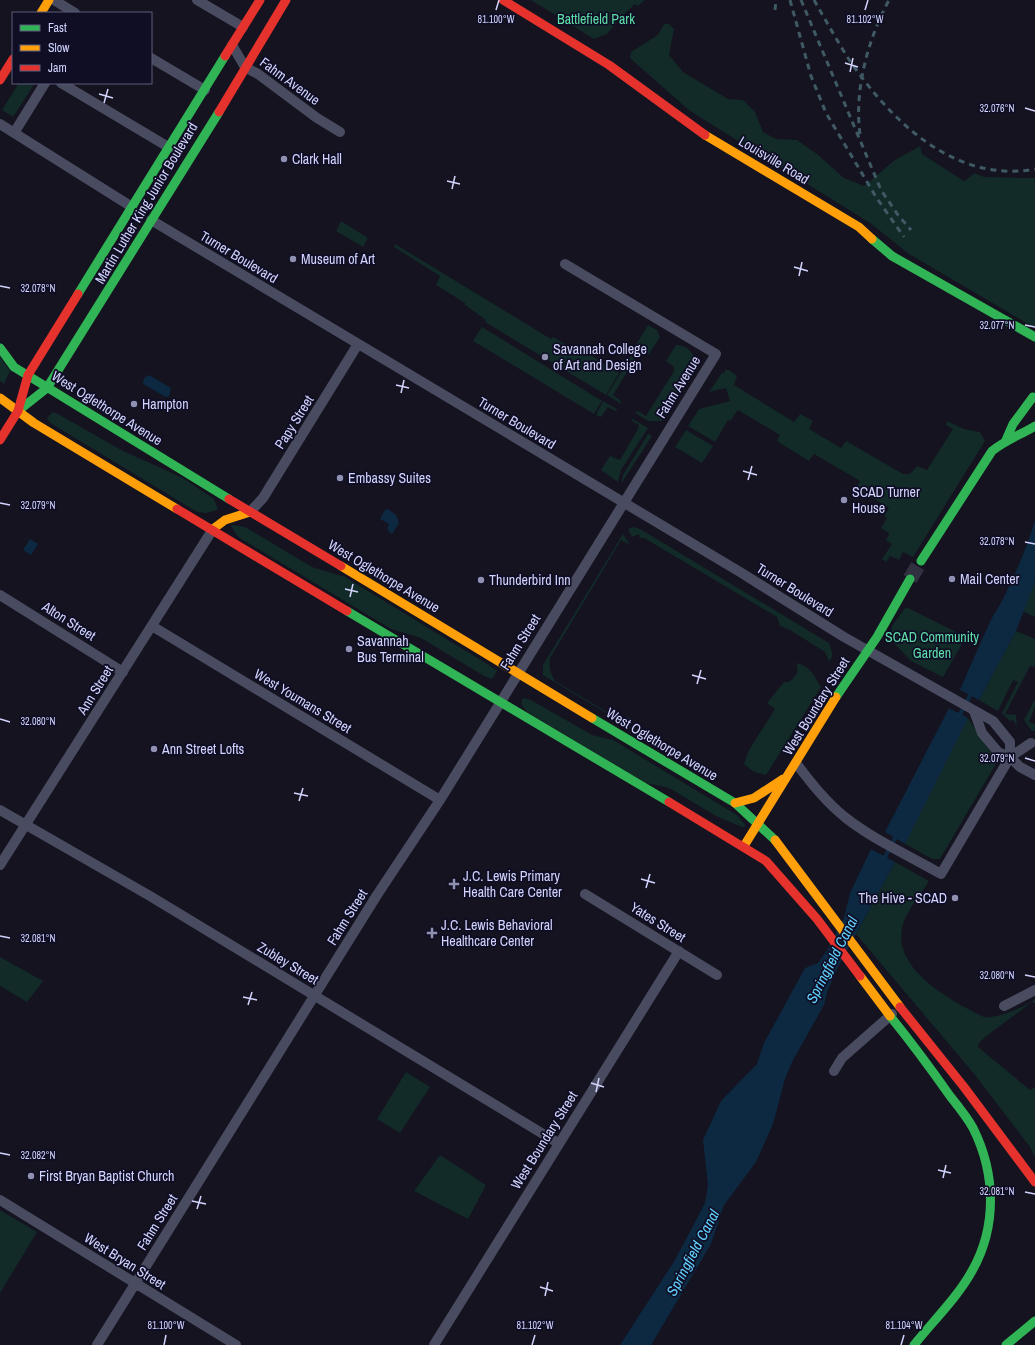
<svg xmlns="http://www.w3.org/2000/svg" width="1035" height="1345" viewBox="0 0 1035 1345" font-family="'Archivo Narrow',sans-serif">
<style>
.green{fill:#122a28}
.water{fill:#0d2942}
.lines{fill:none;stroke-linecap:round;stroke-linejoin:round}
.stream{stroke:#0d2942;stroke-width:4}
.secondary-tunnel{stroke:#303041;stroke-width:15;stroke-dasharray:15 8;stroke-linecap:butt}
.street{stroke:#494b60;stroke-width:10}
.fast{stroke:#30b455;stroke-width:9}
.slow{stroke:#ff9f0a;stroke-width:9}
.jam{stroke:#e5322d;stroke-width:9}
.rail{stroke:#3f5a65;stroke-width:3;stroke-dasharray:6 5;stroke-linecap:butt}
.ticks{fill:none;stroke:#d2d4ff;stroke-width:1.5}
.poi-dot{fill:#9090b1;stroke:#0f0e24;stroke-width:1.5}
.labels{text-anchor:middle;stroke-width:3.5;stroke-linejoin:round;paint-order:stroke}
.park-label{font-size:14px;fill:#5edfa9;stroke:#0f0e24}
.street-label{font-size:14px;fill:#d2d4ff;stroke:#0f0e24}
.poi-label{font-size:14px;fill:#d2d4ff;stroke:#0f0e24;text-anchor:start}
.water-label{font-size:15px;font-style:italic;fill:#60d0fe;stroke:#0f0e24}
.ticks-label{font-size:10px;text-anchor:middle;fill:#d2d4ff;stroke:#0f0e24;stroke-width:3.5;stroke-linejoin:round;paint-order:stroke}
</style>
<rect width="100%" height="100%" fill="#14131f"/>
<path class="green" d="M 531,0 L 645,0 L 638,6 L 635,4 L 622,16 L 607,34 L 594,39 Z
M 664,24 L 669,24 L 674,29 L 669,55 L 683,72 L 728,99 L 743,100 L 755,112 L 763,132 L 776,139 L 797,140 L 817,154 L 844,178 L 864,186 L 895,160 L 920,146 L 922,154 L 964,181 L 975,173 L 984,177 L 1035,178 L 1035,328 L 909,254 L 870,223 L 690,111 L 630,58 L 631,52 L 658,35 Z
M 19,83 L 35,83 L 13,117 L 2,110 Z
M 341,221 L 368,238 L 363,247 L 336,231 Z
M 395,244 L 551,339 L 553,337 L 579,352 L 581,349 L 619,373 L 606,395 L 485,322 L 486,320 L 465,305 L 465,303 L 436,285 L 440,276 L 394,247 Z
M 648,325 L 657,330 L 660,337 L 649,354 L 636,345 Z
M 482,327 L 602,401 L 594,414 L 473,341 Z
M 676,345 C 685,344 693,351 695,360 L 693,360 L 692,363 L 695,364 L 695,366 L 662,421 L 648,421 L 635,413 L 638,411 L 646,416 L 674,371 L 674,367 L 666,361 Z
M 631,356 L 635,359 L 613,395 L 621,401 L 621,404 L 607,395 Z
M 0,357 L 10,371 L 4,384 L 0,381 Z
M 725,370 L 729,370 L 737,376 L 734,385 L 794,422 L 800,414 L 813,421 L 809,429 L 841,448 L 846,441 L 848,442 L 903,474 L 910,474 L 917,466 L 927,470 L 953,429 L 946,425 L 947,421 L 964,429 L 980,432 L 985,441 L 913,557 L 903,552 L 899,560 L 890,556 L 886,562 L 882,559 L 892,544 L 886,540 L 889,535 L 889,533 L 881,528 L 887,518 L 884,516 L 889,508 L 856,488 L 860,481 L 814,454 L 809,461 L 777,441 L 780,435 L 738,410 L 730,421 L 728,420 L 715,442 L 688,426 L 699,409 L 730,401 L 726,388 L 709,392 L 722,373 L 725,373 Z
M 603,401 L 618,410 L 615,411 L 608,407 L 601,417 L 596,415 Z
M 52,412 L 58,414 L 123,451 L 183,478 L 214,499 L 218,510 L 206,513 L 197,512 L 52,424 L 47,419 Z
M 631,418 L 648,428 L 621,470 L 618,482 L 601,470 L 610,456 L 620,460 L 638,429 L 639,425 L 632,421 Z
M 686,430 L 713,446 L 702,463 L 675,447 Z
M 648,434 L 652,436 L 621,484 L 623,475 Z
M 232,525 L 245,527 L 312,567 L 345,577 L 489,665 L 497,671 L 492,679 L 484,676 L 421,638 L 391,629 L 238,537 L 231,526 Z
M 633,527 L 640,529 L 829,643 C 831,650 835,656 829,661 L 825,652 L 790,630 L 780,626 L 777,617 L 644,538 L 640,538 L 639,534 L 632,537 L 628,529 Z
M 623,534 L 630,545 L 621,540 L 550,658 C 549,667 550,673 555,681 L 607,712 L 608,714 L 543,675 L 543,665 Z
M 1035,582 L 1035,617 L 1022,611 Z
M 906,607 L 966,637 L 943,677 L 911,661 L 890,639 L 892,626 Z
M 1016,631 L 1035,639 L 1035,667 L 1030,666 L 1005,714 L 1016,715 L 1017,726 L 1013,720 L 1010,721 L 1002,713 L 1018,682 L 1013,680 L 998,711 L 979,700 Z
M 796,663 C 809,665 815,676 821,687 L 766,775 L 754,772 L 744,764 L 749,750 L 775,709 L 767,703 L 784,682 L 789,682 C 796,676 800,672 796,663 Z
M 523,698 L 531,700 L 592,735 L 613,740 L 737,815 L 746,826 L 742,827 L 716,816 L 669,788 L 646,783 L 527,712 L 521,704 Z
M 1035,699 L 1035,707 L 1029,722 L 1035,724 L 1035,731 L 1032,731 L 1024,720 Z
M 628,717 L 630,718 L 628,725 L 684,759 L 682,759 L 624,725 Z
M 968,718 L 988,749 L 997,757 L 997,762 L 940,859 L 932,859 L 905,844 Z
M 895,862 L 929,881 C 921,894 904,914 902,929 C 894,971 954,1002 984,1017 C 996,1019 1026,1007 1035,999 L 1035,1004 L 1032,1002 L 985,1037 L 979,1043 L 978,1047 L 1030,1090 L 1035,1087 L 1035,1157 L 1030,1147 L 975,1075 L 856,934 Z
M 0,957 L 43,981 L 27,1002 L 0,986 Z
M 406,1072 L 430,1087 L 400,1133 L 377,1119 Z
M 440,1155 L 486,1185 L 468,1219 L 414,1191 Z
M 0,1210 L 37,1232 L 0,1293 Z"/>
<path class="water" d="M 149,375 L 171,388 L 169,396 L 166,397 L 143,384 L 144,378 Z
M 388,509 L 396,515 L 399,523 L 392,534 L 387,529 L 389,524 L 380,519 L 385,510 Z
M 1035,520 L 1035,582 L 1016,631 L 979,700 L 960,690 C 970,667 980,643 991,620 C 994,613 1000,606 1003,599 C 1016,573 1027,547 1035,520 Z
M 30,539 L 38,544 L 31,555 L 23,550 Z
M 949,708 L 968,718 L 905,844 L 885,832 Z
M 871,849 L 895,862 L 838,967 L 827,992 L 824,1005 L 792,1062 L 785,1079 L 773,1124 L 756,1162 L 724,1205 L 711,1244 L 651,1345 L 620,1345 L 675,1260 L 705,1203 L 708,1185 L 703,1140 L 721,1101 L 757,1064 L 764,1043 L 805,968 L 818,963 L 828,949 L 844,918 L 850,893 Z"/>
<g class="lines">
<path class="stream" d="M 958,718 L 972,692
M 883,861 L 897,834"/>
<path class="secondary-tunnel" d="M 910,579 L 921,561"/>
<path class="street" d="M 54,0 L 75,13
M 197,0 L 243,27
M 232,45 L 245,67 L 258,74 L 317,118 L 340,132
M 151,58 L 205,90
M 61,83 L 170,148
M 0,124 L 132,207
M 14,133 L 45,83
M 151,220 L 740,572 L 844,637 L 993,721 L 1010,742 L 1010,757
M 250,512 L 263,498 L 358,344
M 0,595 L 123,672
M 152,626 L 440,800
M 974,711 L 982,733 L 998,752 L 1010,757 L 1020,767 L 1035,775
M 796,763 C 811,783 826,802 846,818 C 874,840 910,856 941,874 L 1010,757 L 1031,743
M 0,810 L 150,896 L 558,1143
M 0,865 L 213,529
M 585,894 L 717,975
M 1004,1006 L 1035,990
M 834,1071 L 842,1058 L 892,1014
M 0,1200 L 236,1345
M 97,1345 L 377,895 L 440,800 L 716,354 L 565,264
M 434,1345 L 679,951"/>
<path class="fast" d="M 872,239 L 892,256 L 1035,337
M 78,294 L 225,56
M 0,348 L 14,367 L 229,499
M 18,411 L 47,388 L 219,112
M 1006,440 L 1013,424 L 1033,397
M 921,561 L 992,451 C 1006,440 1020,435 1035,426
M 347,611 L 669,802
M 836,697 L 877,637 L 910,579
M 592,718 L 735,803 L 775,840
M 890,1016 C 911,1042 931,1069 950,1096 C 958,1106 967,1117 973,1128 C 996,1174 997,1227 972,1271 C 957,1298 933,1321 914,1345
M 1006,1345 L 1035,1321"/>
<path class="slow" d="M 41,13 L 49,0
M 705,135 L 859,227 L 872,239
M 0,398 L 34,423 L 177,509
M 213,529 L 225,520 L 250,512
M 341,566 L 592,718
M 735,803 L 754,798 L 783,779
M 775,840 L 900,1007
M 744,846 L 836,697
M 860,976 L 890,1016"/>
<path class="jam" d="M 503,0 L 609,65 L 705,135
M 225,56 L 260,0
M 0,80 L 13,59
M 219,112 L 286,0
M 0,440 L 18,411 L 28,375 L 78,294
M 229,499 L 341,566
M 177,509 L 347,611
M 669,802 L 766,861 L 817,919 L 860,976
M 900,1007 L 964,1087 L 1035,1182"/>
<path class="rail" d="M 790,0 L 811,76 L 826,113 L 876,197 L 904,237
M 801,0 L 881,190 L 898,215 L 911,230
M 814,0 C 825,19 836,39 848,58 C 890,120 954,184 1035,169
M 775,10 L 776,0
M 860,134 C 854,90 868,39 889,0"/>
</g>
<path class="ticks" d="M 496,10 L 499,0M 865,10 L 868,0M 845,63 L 858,67M 850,72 L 853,58M 99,94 L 113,98M 104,103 L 108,89M 1025,108 L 1035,111M 447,181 L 460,184M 452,189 L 455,176M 794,267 L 808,271M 799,276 L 802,262M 0,286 L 10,288M 1025,325 L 1035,327M 396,385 L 409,388M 401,393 L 404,380M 743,471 L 757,475M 748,480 L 752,466M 0,503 L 10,505M 1025,542 L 1035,544M 345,589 L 358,592M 350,597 L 353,584M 692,675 L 706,679M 697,684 L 701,670M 0,719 L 10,722M 1025,758 L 1035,761M 294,793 L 308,796M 299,801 L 303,788M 641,879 L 655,883M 646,888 L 650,874M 0,936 L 10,938M 1025,975 L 1035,977M 243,997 L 257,1000M 248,1005 L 252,992M 591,1083 L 604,1087M 596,1092 L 599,1078M 0,1153 L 10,1155M 938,1170 L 951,1173M 943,1178 L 946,1165M 1025,1192 L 1035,1194M 192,1201 L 206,1204M 197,1209 L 201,1196M 540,1287 L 553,1291M 545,1296 L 548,1282M 164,1345 L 166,1335M 532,1345 L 535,1335M 901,1345 L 904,1335"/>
<g class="poi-dot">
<circle cx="284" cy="159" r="4"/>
<circle cx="293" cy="259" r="4"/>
<circle cx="545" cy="357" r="4"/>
<circle cx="134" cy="404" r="4"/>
<circle cx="340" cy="478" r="4"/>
<circle cx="844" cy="500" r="4"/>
<circle cx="952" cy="579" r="4"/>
<circle cx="481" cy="580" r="4"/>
<circle cx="349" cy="649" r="4"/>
<circle cx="154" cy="749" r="4"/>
<path d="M452 878h4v4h4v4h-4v4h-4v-4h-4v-4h4z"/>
<circle cx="955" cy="898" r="4"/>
<path d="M430 927h4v4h4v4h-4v4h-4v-4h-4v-4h4z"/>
<circle cx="31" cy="1176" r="4"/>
</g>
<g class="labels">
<g class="park-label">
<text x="596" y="24">Battlefield Park</text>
<text x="932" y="642">SCAD Community<tspan x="932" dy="16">Garden</tspan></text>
</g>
<g class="street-label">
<text transform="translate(290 81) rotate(36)" y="5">Fahm Avenue</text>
<text transform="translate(774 160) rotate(31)" y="5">Louisville Road</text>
<text transform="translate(146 203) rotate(-59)" y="5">Martin Luther King Junior Boulevard</text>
<text transform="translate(239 257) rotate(31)" y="5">Turner Boulevard</text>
<text transform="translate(678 387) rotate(-58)" y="5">Fahm Avenue</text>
<text transform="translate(107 408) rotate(32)" y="5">West Oglethorpe Avenue</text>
<text transform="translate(294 422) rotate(-58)" y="5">Papy Street</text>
<text transform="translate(517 423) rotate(31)" y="5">Turner Boulevard</text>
<text transform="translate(384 576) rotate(31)" y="5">West Oglethorpe Avenue</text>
<text transform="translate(795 590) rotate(32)" y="5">Turner Boulevard</text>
<text transform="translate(69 621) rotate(32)" y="5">Alton Street</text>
<text transform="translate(520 642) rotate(-58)" y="5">Fahm Street</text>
<text transform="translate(95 690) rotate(-58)" y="5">Ann Street</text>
<text transform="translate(303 701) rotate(31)" y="5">West Youmans Street</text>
<text transform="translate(816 706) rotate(-58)" y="5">West Boundary Street</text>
<text transform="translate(662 744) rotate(31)" y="5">West Oglethorpe Avenue</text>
<text transform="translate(347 917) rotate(-58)" y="5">Fahm Street</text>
<text transform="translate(658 922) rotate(32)" y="5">Yates Street</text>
<text transform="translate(288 963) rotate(31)" y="5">Zubley Street</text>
<text transform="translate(544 1140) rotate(-58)" y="5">West Boundary Street</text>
<text transform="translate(157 1222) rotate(-58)" y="5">Fahm Street</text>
<text transform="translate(125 1261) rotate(32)" y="5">West Bryan Street</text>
</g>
<g class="poi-label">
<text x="292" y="164">Clark Hall</text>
<text x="301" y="264">Museum of Art</text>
<text x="553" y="354">Savannah College<tspan x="553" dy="16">of Art and Design</tspan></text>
<text x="142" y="409">Hampton</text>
<text x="348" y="483">Embassy Suites</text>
<text x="852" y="497">SCAD Turner<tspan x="852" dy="16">House</tspan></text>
<text x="960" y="584">Mail Center</text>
<text x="489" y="585">Thunderbird Inn</text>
<text x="357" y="646">Savannah<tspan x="357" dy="16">Bus Terminal</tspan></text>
<text x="162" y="754">Ann Street Lofts</text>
<text x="463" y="881">J.C. Lewis Primary<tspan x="463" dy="16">Health Care Center</tspan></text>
<text x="947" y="903" text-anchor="end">The Hive - SCAD</text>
<text x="441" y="930">J.C. Lewis Behavioral<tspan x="441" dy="16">Healthcare Center</tspan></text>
<text x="39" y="1181">First Bryan Baptist Church</text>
</g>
<g class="water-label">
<text transform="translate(832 960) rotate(-63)" y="5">Springfield Canal</text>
<text transform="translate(693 1253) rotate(-62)" y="5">Springfield Canal</text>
</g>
</g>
<g class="ticks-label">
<text x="496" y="23">81.100°W</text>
<text x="865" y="23">81.102°W</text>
<text x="997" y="112">32.076°N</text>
<text x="38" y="292">32.078°N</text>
<text x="997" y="329">32.077°N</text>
<text x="38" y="509">32.079°N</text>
<text x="997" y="545">32.078°N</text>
<text x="38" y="725">32.080°N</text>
<text x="997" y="762">32.079°N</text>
<text x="38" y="942">32.081°N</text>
<text x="997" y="979">32.080°N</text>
<text x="38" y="1159">32.082°N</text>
<text x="997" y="1195">32.081°N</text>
<text x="166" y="1329">81.100°W</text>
<text x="535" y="1329">81.102°W</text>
<text x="904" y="1329">81.104°W</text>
</g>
<rect x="12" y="12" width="140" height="72" fill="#0f0e24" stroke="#5d5d7c"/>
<rect x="20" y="25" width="20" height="6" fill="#30b455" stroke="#5d5d7c"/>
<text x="48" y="32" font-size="12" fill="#d2d4ff">Fast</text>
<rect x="20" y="45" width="20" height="6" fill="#ff9f0a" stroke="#5d5d7c"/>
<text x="48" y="52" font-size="12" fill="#d2d4ff">Slow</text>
<rect x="20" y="65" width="20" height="6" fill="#e5322d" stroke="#5d5d7c"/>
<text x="48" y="72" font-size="12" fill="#d2d4ff">Jam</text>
</svg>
